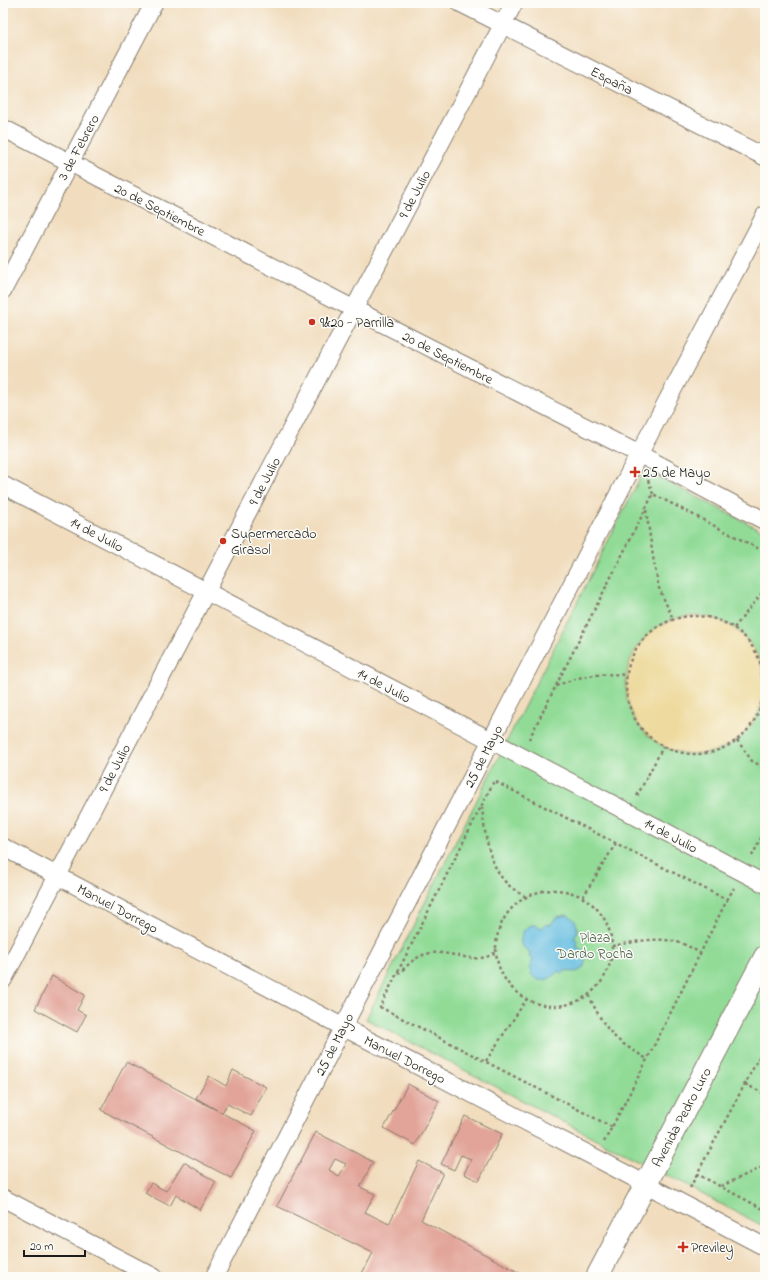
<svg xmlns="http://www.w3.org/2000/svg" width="768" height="1280" viewBox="0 0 768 1280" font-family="'Indie Flower',sans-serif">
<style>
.green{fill:#91db97;stroke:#567c5a}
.sand{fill:#eeda9e;stroke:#857b5d}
.water{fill:#62bce0;stroke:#3f6c7e}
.building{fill:#e2a499;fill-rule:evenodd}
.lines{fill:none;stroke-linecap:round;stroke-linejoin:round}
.street-casing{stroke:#867c6d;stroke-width:19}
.primary-casing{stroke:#867c6d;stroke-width:24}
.path{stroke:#867c6d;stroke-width:2.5;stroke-dasharray:3 3;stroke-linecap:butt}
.street{stroke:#fff;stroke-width:17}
.primary{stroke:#fff;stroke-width:22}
.poi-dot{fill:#c8321e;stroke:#fdfcf7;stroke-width:1.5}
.labels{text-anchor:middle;stroke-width:3;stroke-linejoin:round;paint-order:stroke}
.street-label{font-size:14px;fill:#1c1c1c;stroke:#fdfcf7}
.poi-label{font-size:14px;fill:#1c1c1c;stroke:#fdfcf7;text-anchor:start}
.park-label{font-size:14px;fill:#455f47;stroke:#fdfcf7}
</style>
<rect width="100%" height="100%" fill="#fdfcf7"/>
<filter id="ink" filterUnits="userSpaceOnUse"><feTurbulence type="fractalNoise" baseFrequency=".025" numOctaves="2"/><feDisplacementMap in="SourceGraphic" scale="8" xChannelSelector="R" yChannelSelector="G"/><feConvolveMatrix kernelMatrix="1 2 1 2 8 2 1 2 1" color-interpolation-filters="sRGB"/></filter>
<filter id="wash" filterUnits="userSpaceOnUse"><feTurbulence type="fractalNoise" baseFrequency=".012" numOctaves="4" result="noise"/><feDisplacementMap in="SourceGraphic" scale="16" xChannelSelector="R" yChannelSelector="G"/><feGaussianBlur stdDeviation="0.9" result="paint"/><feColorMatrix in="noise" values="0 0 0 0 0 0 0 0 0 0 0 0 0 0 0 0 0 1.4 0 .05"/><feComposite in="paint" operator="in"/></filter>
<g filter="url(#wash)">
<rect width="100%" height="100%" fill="#f1ddbe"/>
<path class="green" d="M 644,470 L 765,532 L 765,1227 L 366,1019 Z"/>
<path class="sand" d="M626 685a69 69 0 1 1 138 0a69 69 0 1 1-138 0Z"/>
<path class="water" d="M 567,915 C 577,918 580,930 574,938 L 577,940 L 578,943 L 576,946 L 584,951 C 588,967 581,976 565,970 L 564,973 L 562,973 L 558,971 C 542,991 523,975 533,960 L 529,957 L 530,952 L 521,945 C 519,932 529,919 542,928 L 546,924 L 550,925 L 557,917 Z"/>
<g id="blocks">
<path class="building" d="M 52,976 L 85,995 L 77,1010 L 86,1015 L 77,1032 L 35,1009 Z
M 126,1062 L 256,1131 L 231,1178 L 101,1110 Z
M 233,1070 L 266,1087 L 251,1116 L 227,1104 L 222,1113 L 196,1098 L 209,1076 L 226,1086 Z
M 408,1084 L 439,1101 L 415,1145 L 384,1128 Z
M 465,1116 L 502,1134 L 479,1181 L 464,1174 L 471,1159 L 461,1155 L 454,1170 L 441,1164 Z
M 316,1132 L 373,1162 L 360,1187 L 375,1194 L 365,1212 L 389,1224 L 419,1161 L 443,1173 L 421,1220 L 527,1277 L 360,1277 L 373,1253 L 277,1206 ZM 335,1159 L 346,1164 L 339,1176 L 329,1170 Z
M 184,1162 L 216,1182 L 200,1210 L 176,1195 L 170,1206 L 145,1193 L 151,1183 L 166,1191 Z"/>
</g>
</g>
<g filter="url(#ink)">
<use href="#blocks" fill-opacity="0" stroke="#867c6d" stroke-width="1"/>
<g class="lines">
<defs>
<path id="street" d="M 460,3 L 765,157
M 3,128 L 354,309 L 639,454 L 765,521
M 3,290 L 154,3
M 3,485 L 765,884
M 3,847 L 343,1027 L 596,1158 L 765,1247
M 3,980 L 514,3
M 3,1198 L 154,1277
M 214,1277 L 639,454 L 765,215"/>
<path id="primary" d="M 597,1277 L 765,957"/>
</defs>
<use href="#street" class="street-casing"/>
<use href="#primary" class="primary-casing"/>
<path class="path" d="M 648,480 L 653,494
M 646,510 L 654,563 L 659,588 L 673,619
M626 685a69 69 0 1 1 138 0a69 69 0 1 1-138 0Z
M 734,628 L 765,589
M 556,686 C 582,675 599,673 627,675
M 529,739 L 653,494 L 765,552
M 737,740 L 752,761 L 765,768
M 637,796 L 663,747
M 482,807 C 484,829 488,859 502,878 C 508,886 517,892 526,897
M 752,856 L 765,830
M496 948a58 58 0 1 1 116 0a58 58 0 1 1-116 0Z
M 583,897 L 616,843
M 727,900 L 734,888
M 612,946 C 634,942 661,935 683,944 C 689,946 695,950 700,953
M 398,974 C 404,969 410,962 417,958 C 439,944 465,963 486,957 C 489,956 492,954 495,953
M 589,995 C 595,1010 604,1026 616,1038 C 625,1046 636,1052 647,1059
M 765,1046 L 697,1174 L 765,1210
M 486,1061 L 526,1000
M 745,1084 L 765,1094
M 604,1142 C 647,1062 686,981 727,900 L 494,781 L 380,1007 L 612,1127
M 721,1186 L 765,1166
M 690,1188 L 697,1174"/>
<use href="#street" class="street"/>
<use href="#primary" class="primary"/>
</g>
</g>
<g class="poi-dot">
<circle cx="312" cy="322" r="4"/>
<path d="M633 466h4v4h4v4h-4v4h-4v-4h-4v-4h4z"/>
<circle cx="223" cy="541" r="4"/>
<path d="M681 1241h4v4h4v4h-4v4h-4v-4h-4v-4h4z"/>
</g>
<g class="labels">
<g class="street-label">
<text transform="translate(612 80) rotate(27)" y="5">España</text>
<text transform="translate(78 147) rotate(-62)" y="5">3 de Febrero</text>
<text transform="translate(414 194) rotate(-62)" y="5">9 de Julio</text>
<text transform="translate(160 209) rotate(27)" y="5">20 de Septiembre</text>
<text transform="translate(448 357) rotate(27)" y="5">20 de Septiembre</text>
<text transform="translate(264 481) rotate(-62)" y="5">9 de Julio</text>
<text transform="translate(97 534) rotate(28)" y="5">14 de Julio</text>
<text transform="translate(384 685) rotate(28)" y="5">14 de Julio</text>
<text transform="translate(483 756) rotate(-63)" y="5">25 de Mayo</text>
<text transform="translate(114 768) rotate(-62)" y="5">9 de Julio</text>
<text transform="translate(671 835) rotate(28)" y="5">14 de Julio</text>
<text transform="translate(118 908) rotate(28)" y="5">Manuel Dorrego</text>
<text transform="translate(334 1044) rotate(-63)" y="5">25 de Mayo</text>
<text transform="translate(405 1059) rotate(27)" y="5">Manuel Dorrego</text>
<text transform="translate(681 1117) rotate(-62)" y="5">Avenida Pedro Luro</text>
</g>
<g class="poi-label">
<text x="320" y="327">9&amp;20 - Parrilla</text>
<text x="643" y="477">25 de Mayo</text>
<text x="231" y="538">Supermercado<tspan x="231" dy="16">Girasol</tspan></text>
<text x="691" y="1252">Previley</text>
</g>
<g class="park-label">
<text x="595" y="942">Plaza<tspan x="595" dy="16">Dardo Rocha</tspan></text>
</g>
</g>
<rect width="768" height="1280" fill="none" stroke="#fdfcf7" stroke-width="16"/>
<path d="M24 1250v6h61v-6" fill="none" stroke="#1c1c1c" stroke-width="2"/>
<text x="30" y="1250" font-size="12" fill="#1c1c1c" stroke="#fdfcf7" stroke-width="3" paint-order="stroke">20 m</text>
</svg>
